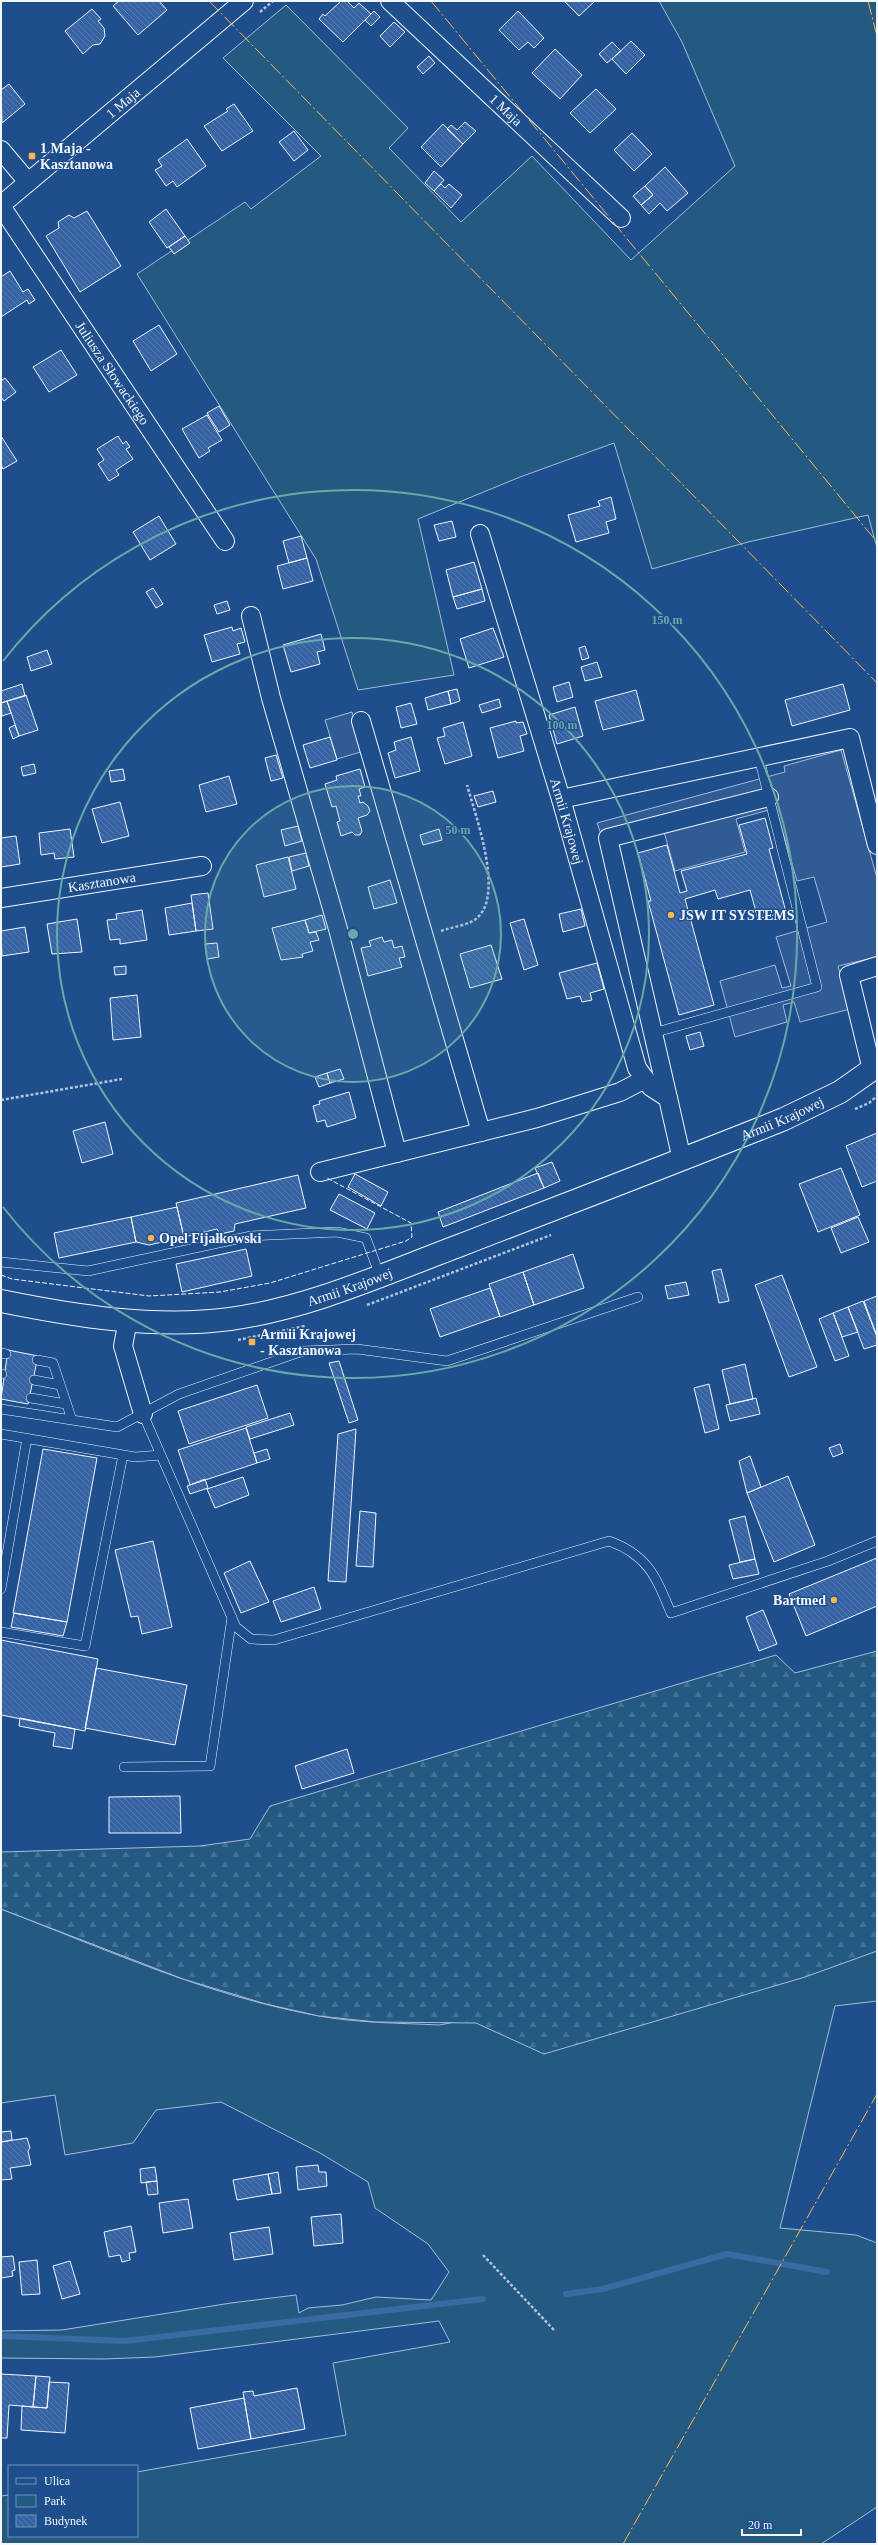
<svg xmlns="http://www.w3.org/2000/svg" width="878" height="2545" viewBox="0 0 878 2545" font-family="'Times New Roman',serif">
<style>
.green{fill:#245a82;stroke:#a8bbd7}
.forest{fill:url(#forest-firs);stroke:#a8bbd7}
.parking{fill:#305b95;stroke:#a8bbd7}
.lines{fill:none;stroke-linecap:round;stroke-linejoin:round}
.stream{stroke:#3b69a3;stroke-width:6}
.building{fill:url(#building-back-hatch);stroke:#f2f6ff}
.lane-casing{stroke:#f2f6ff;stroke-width:10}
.street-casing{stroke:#f2f6ff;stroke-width:20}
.secondary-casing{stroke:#f2f6ff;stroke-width:24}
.path{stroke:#b3c4dc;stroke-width:2.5;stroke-dasharray:3 2;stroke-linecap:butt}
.lane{stroke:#1f4e8c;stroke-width:9}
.street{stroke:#1f4e8c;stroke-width:18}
.secondary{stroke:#1f4e8c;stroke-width:22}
.fence{stroke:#f2f6ff;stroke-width:1;stroke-dasharray:5 2;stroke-linecap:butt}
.power{stroke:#ffb74d;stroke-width:1;stroke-dasharray:14 3 2 3;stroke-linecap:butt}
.ring{fill:none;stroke:#6aa9a8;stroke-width:2}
.poi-dot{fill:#ffb74d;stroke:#1f4e8c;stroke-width:1.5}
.labels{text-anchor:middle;stroke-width:3;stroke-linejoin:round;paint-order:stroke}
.street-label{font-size:14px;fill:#f2f6ff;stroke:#1f4e8c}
.poi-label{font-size:14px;font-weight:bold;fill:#f2f6ff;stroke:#1f4e8c;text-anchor:start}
.centre{fill:#6aa9a8;stroke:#1f4e8c;stroke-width:2}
.ring-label{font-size:12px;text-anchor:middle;font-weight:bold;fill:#6aa9a8;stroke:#1f4e8c;stroke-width:3;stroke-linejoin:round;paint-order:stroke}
</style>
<defs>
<pattern id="forest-firs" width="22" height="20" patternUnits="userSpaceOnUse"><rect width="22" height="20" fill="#245a82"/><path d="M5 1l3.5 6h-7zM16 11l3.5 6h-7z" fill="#447295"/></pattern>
<pattern id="building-back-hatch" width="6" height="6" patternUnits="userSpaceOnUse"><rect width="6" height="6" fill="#3563a3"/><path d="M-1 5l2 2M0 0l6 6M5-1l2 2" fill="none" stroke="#537ab1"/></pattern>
</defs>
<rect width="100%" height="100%" fill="#1f4e8c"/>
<path class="green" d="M 659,1 L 877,1 L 877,548 L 868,515 L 748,542 L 652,569 L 614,443 L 520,477 L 418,519 L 454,675 L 358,690 L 316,559 L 137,274 L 245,202 L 251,209 L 321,156 L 223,58 L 286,5 L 408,128 L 389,148 L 461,222 L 532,156 L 631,260 L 735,166 L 682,42 Z
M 1,1909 C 105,1949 208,1996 319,2016 C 358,2023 399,2023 439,2025 L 877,1943 L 877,2001 L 835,2006 L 780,2228 L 856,2235 L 877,2243 L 877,2507 L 821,2544 L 1,2544 L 1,2496 L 9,2495 L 9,2536 L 137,2536 L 137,2472 L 346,2435 L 333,2363 L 450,2342 L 439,2321 L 155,2357 L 104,2359 L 1,2358 L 1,2331 L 62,2330 L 231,2303 L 296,2295 L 299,2313 L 308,2308 L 342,2305 L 376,2297 L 431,2300 L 449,2272 L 428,2244 L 375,2208 L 368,2182 L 320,2153 L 221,2102 L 156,2110 L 133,2143 L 65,2155 L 55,2095 L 1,2103 Z"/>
<path class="forest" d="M 877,1651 L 877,1951 L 805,1977 L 544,2054 L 476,2023 L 376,2022 L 319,2016 L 266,2004 L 183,1979 L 1,1909 L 1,1852 L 200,1846 L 250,1839 L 270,1806 L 776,1655 L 795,1673 Z"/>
<path class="parking" d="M 352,712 L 364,751 L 337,759 L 325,720 Z
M 841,750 L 877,878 L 877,957 L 838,966 L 850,1009 L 800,1022 L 794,1002 L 783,1005 L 787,1022 L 735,1037 L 720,981 L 775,965 L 782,988 L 791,986 L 776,937 L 827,922 L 814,877 L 797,881 L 776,808 L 736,819 L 745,852 L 675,871 L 661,821 L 602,837 L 597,823 L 785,772 L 784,766 Z"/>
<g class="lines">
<path class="stream" d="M 566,2294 L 603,2289 L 727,2254 L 827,2272
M 1,2336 L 125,2341 L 483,2299"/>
</g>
<path class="building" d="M 119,1 L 159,1 L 167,10 L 138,35 L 113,6 Z
M 341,1 L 347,1 L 354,8 L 359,3 L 371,14 L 343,42 L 319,19 L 323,14 L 325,16 Z
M 564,1 L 595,1 L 579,16 Z
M 92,9 L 101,19 L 98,21 L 104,28 L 105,36 L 100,44 L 93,45 L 83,54 L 65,31 Z
M 374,11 L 380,17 L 371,26 L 365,20 Z
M 518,11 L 544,38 L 534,48 L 528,42 L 519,50 L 499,30 Z
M 394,22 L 405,32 L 390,47 L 380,36 Z
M 631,41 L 645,55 L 626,74 L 612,59 Z
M 612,42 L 621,51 L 607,63 L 599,54 Z
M 555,49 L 582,75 L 560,99 L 532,73 Z
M 429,56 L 435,63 L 423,74 L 417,67 Z
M 9,84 L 25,104 L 2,123 L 1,90 Z
M 596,89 L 616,109 L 590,133 L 570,113 Z
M 234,104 L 253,131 L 222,151 L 204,126 L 228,111 L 226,109 Z
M 465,122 L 476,131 L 463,144 L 447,129 L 451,125 L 457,130 Z
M 443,124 L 463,144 L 441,167 L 421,147 Z
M 294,131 L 308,150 L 294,161 L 279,142 Z
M 632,133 L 652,154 L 634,171 L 614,150 Z
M 187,139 L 206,166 L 177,187 L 173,181 L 166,186 L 155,170 L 162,166 L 158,160 Z
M 665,167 L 688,193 L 667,211 L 660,203 L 649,214 L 641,205 L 653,195 L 645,186 Z
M 434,171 L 444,180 L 434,191 L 425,183 Z
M 441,184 L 445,188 L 449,184 L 462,195 L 451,208 L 434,191 Z
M 645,186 L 653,195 L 641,205 L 633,196 Z
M 166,209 L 185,236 L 167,248 L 149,222 Z
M 87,211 L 121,266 L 80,292 L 46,236 L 59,228 L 58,222 L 69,215 L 74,218 Z
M 185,236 L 190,243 L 174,254 L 169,247 Z
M 10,271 L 23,292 L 28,289 L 35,300 L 29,304 L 27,300 L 1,317 L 1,277 Z
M 159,325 L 177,354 L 151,371 L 133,341 Z
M 61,350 L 77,375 L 49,392 L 33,367 Z
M 5,378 L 16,392 L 4,401 L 1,397 L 1,381 Z
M 219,406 L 230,425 L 219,432 L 207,413 Z
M 207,415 L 222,440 L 208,448 L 210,451 L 199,458 L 182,429 Z
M 1,436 L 17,461 L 3,469 L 1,465 Z
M 118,436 L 123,444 L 126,441 L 130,447 L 126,449 L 133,459 L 116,470 L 119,475 L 109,481 L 98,464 L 104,460 L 97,449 Z
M 611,497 L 616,519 L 606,522 L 609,533 L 576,542 L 568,515 L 600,506 L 598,501 Z
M 159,516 L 176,544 L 150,560 L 133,532 Z
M 452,521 L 456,537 L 439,541 L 434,525 Z
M 301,536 L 307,558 L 289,563 L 283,541 Z
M 307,558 L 313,581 L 283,589 L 277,566 Z
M 474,562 L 482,589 L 453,597 L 446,570 Z
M 153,588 L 163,604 L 156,608 L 146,592 Z
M 482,589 L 485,601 L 457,609 L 453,597 Z
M 227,601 L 230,610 L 217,614 L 214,605 Z
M 232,627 L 233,631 L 241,628 L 245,642 L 237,644 L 240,654 L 212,662 L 204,635 Z
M 493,628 L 504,657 L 469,668 L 460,639 Z
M 321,634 L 325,650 L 317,652 L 320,664 L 291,672 L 283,645 Z
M 585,646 L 589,658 L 582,660 L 579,648 Z
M 47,650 L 52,664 L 31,671 L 27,657 Z
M 597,662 L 602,677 L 585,681 L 581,667 Z
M 569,682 L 573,697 L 557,702 L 553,687 Z
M 22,684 L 25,696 L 1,703 L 1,691 Z
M 843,684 L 850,710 L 792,726 L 785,700 Z
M 457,689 L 460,701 L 451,704 L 448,691 Z
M 636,690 L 644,720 L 603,730 L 595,701 Z
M 448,691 L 451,704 L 428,710 L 425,698 Z
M 26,695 L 38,730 L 19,736 L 7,701 Z
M 499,699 L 501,707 L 482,713 L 479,705 Z
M 7,701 L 11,713 L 2,716 L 1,703 Z
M 411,703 L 417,724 L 401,728 L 396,707 Z
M 575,707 L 583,736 L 557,744 L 549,715 Z
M 516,721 L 516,723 L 523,722 L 527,734 L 520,736 L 524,751 L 498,758 L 490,728 Z
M 463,722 L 472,756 L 445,764 L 437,738 L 445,736 L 443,728 Z
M 15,725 L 19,736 L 13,739 L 9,728 Z
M 330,737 L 337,760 L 310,768 L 303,745 Z
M 411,737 L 420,771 L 395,778 L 388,753 L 396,750 L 394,742 Z
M 276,755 L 283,778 L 271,781 L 265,758 Z
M 34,764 L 36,773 L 23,776 L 21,767 Z
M 123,769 L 125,780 L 111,782 L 109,771 Z
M 360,769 L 365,787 L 359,789 L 361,796 L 358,796 L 360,803 L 363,802 L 368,806 L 370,811 L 367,815 L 358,818 L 362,831 L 360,835 L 355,835 L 352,832 L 341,836 L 337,822 L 340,821 L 336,806 L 332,807 L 325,784 L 337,780 L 336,776 Z
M 229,776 L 237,804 L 206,812 L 199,785 Z
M 493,791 L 496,802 L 478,807 L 474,796 Z
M 120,802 L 129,836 L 102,843 L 92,809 Z
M 765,818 L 773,848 L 769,849 L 786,912 L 758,919 L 750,890 L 718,899 L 715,890 L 685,899 L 714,1005 L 679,1015 L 648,901 L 651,901 L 638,853 L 667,845 L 680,893 L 683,892 L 687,891 L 681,871 L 747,854 L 739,825 Z
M 298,826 L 302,841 L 285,846 L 281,830 Z
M 70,829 L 74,857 L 55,859 L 54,853 L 41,855 L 39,833 Z
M 439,829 L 442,840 L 423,845 L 420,835 Z
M 16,836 L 20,864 L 1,867 L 1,838 Z
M 306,853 L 309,866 L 292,871 L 289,857 Z
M 288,857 L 296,889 L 264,897 L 256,865 Z
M 390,880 L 397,903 L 374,909 L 368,887 Z
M 208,893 L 213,929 L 196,931 L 191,895 Z
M 192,903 L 196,931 L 169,935 L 165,908 Z
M 581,909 L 585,926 L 563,932 L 559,914 Z
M 142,910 L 147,940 L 120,944 L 120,939 L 110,940 L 107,920 L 117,919 L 116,914 Z
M 322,915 L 326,929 L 309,933 L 305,920 Z
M 77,919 L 82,952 L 52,954 L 47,924 Z
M 524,919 L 538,965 L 524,970 L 510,923 Z
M 305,920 L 309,933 L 316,932 L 319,940 L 310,942 L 313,951 L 302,954 L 303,957 L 281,960 L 272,928 Z
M 25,927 L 29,952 L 2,956 L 1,931 Z
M 382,937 L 384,942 L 392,940 L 394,948 L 402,946 L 405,957 L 399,958 L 402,967 L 368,976 L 361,948 L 371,946 L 369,941 Z
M 217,943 L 219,957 L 207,959 L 205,944 Z
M 491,945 L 502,979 L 470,988 L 460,954 Z
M 597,963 L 604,989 L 590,993 L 592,1000 L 582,1002 L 580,996 L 567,999 L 559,973 Z
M 126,966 L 126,974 L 115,975 L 114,967 Z
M 137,995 L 141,1037 L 113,1040 L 110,998 Z
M 700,1032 L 704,1046 L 690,1050 L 686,1036 Z
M 340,1069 L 344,1079 L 330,1083 L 327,1073 Z
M 327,1073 L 330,1083 L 319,1087 L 315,1077 Z
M 349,1092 L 356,1118 L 327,1127 L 325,1120 L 317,1122 L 313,1106 L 320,1104 L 319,1101 Z
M 105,1122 L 113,1154 L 82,1163 L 73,1131 Z
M 877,1133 L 877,1181 L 862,1187 L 846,1146 Z
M 552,1162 L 560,1181 L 544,1188 L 535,1168 Z
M 841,1168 L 860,1215 L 818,1232 L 799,1184 Z
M 538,1173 L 544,1188 L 443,1227 L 438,1212 Z
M 355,1174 L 388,1192 L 381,1206 L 348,1187 Z
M 298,1175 L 306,1208 L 235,1224 L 234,1231 L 220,1234 L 217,1229 L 184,1237 L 176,1203 Z
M 339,1194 L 375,1213 L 367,1229 L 330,1210 Z
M 177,1207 L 184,1237 L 149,1245 L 136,1242 L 131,1217 Z
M 131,1217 L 136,1242 L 59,1258 L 54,1233 Z
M 858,1217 L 869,1242 L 841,1253 L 831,1228 Z
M 246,1249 L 252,1276 L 182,1292 L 176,1264 Z
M 573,1254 L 584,1288 L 534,1305 L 523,1272 Z
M 721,1269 L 729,1301 L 719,1303 L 712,1271 Z
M 523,1272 L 534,1305 L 500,1317 L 489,1284 Z
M 782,1275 L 817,1367 L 789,1377 L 755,1285 Z
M 686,1282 L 689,1295 L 668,1299 L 665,1286 Z
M 490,1288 L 500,1316 L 440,1337 L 430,1309 Z
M 877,1296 L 877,1336 L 864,1301 Z
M 863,1301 L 877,1337 L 877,1345 L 864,1349 L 848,1307 Z
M 848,1307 L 858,1332 L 842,1337 L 833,1313 Z
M 833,1313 L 849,1356 L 835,1361 L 819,1319 Z
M 8,1350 L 38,1356 L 28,1404 L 1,1399 Z
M 339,1361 L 358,1420 L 349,1423 L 329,1363 Z
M 745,1364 L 753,1399 L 730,1404 L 722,1370 Z
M 709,1384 L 719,1429 L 705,1433 L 694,1388 Z
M 257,1385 L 268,1418 L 189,1444 L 178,1411 Z
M 756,1398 L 760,1414 L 730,1421 L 726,1405 Z
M 290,1413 L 294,1425 L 250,1439 L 246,1427 Z
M 246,1428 L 257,1463 L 190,1485 L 178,1450 Z
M 356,1429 L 346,1582 L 328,1581 L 338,1434 Z
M 840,1444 L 843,1453 L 833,1457 L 829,1448 Z
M 43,1449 L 97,1458 L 67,1622 L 13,1613 Z
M 267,1449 L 270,1459 L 257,1463 L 254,1453 Z
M 750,1456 L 761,1487 L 747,1493 L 739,1461 Z
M 788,1476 L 815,1545 L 774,1562 L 747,1493 Z
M 243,1477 L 249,1495 L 215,1508 L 207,1489 Z
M 205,1479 L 208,1488 L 190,1494 L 187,1486 Z
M 360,1511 L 376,1513 L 373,1567 L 356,1566 Z
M 745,1516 L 755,1559 L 740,1562 L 729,1520 Z
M 153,1541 L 172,1627 L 142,1634 L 138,1616 L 131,1617 L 115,1550 Z
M 877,1558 L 877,1606 L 806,1636 L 789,1594 Z
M 755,1559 L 759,1574 L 733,1579 L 729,1565 Z
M 250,1561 L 269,1602 L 241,1613 L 224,1573 Z
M 314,1587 L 321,1609 L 281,1622 L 273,1601 Z
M 763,1610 L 777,1644 L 759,1651 L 746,1617 Z
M 14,1613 L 67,1622 L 63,1636 L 11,1627 Z
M 1,1640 L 98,1659 L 85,1731 L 1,1715 Z
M 96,1668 L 187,1685 L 175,1745 L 85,1728 Z
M 20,1718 L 75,1729 L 72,1749 L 53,1746 L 55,1733 L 19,1726 Z
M 347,1749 L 354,1773 L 302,1789 L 295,1766 Z
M 180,1796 L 181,1833 L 109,1833 L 109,1797 Z
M 11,2131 L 12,2140 L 1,2142 L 1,2132 Z
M 27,2138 L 30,2148 L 28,2151 L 31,2165 L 10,2168 L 12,2179 L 1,2180 L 1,2142 Z
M 318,2165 L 319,2172 L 326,2172 L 327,2186 L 298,2190 L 296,2167 Z
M 155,2167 L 157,2181 L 141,2183 L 140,2169 Z
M 278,2172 L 281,2193 L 272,2194 L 268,2174 Z
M 268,2174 L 272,2194 L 237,2200 L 233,2180 Z
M 157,2181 L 158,2194 L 148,2195 L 146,2182 Z
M 188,2199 L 193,2228 L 163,2233 L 159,2203 Z
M 341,2214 L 343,2243 L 314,2246 L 311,2217 Z
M 131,2226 L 136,2252 L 129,2253 L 130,2260 L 122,2262 L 120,2255 L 109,2257 L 104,2232 Z
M 269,2227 L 273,2254 L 234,2260 L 230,2233 Z
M 13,2256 L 15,2270 L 12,2271 L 13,2276 L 1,2278 L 1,2257 Z
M 37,2260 L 40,2294 L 22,2295 L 19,2262 Z
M 70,2261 L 80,2294 L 62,2299 L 53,2266 Z
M 1,2374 L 36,2376 L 33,2407 L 9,2405 L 7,2438 L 1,2438 Z
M 36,2376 L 50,2377 L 47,2408 L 33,2407 Z
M 49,2382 L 69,2383 L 65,2433 L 21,2430 L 22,2406 L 47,2408 Z
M 297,2388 L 305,2429 L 251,2439 L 243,2392 L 253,2391 L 254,2396 Z
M 244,2398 L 251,2439 L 198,2449 L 190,2408 Z"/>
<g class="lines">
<defs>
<path id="lane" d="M 653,1033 L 817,987 L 759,758
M 1,1262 L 88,1271 L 251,1236 L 337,1232 L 366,1238 L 380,1276
M 1,1353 L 6,1354
M 37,1360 L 53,1363 L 72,1420
M 1,1374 L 2,1374
M 34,1380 L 60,1385
M 31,1398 L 66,1404
M 1,1409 L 117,1427 L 179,1394 L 303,1351 L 357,1349 L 447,1361 L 638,1297
M 143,1414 L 236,1627 L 251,1639 L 274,1640 L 609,1541 C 648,1555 656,1577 671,1613 L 828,1561 L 877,1541
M 1,1434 L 135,1457 L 161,1455
M 1,1589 L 27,1438
M 1,1632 L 85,1646 L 123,1455
M 124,1767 L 210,1766 L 232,1617"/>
<g id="street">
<path id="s1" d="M 390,1 L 621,218"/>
<path d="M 1,150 L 28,182"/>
<path id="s2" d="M 1,205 L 244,1"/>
<path id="s3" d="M 1,206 L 225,541"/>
<path id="s4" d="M 480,534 L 561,799 L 637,1068 L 651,1087 L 668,1098 L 682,1160"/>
<path d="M 251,616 L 271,698 L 338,929 L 397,1153"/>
<path d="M 361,721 L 481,1132"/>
<path d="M 561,799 L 850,738 L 877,845"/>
<path id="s5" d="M 1,898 L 202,866"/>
<path d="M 872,1070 L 849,975 L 877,966"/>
<path d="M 668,1098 L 608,838 L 769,797"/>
<path d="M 320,1172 L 537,1118 L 620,1092 L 645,1079"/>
<path d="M 128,1320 L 123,1346 L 143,1414"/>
</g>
<g id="secondary">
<path id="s6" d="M 1,1301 C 75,1316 154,1329 230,1319 C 310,1308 386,1273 461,1245 C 569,1203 677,1162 784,1119 L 840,1092 L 877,1066"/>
</g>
</defs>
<use href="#lane" class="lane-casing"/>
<use href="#street" class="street-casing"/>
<use href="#secondary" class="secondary-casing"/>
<path class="path" d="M 260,12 L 273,1
M 441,931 C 451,927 471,925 478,917 C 504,893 475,814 467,785
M 1,1100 L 122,1079
M 855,1109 L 869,1103 L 877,1096
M 367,1305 L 551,1235
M 238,1340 L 305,1326
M 483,2255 L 554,2330"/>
<use href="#lane" class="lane"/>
<use href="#street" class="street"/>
<use href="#secondary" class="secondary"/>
<path class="fence" d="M 1,1275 L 12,1279 L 149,1296 L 220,1292 L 270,1283 L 406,1241 L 412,1237 L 411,1223 L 327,1178"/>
<path class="power" d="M 209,1 L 877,683
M 431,1 L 877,542
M 868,1 L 877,36
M 623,2544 L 877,2094"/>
</g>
<circle cx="353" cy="934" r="148" fill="#6aa9a8" fill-opacity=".12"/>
<g class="ring">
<circle cx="353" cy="934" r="148"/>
<circle cx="353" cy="934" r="296"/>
<path d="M3 661A444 444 0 1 1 3 1207"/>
</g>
<g class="poi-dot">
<rect x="28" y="152" width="8" height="8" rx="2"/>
<circle cx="671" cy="915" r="4"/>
<circle cx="151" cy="1238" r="4"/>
<rect x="248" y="1338" width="8" height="8" rx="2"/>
<circle cx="834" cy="1600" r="4"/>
</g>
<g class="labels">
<g class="street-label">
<text dy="5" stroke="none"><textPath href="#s2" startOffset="159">1 Maja</textPath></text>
<text dy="5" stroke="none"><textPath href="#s1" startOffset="159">1 Maja</textPath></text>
<text dy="5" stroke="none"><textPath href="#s3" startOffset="201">Juliusza Słowackiego</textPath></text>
<text dy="5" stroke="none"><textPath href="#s4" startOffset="300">Armii Krajowej</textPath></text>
<text dy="5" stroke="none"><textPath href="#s5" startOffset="102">Kasztanowa</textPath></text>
<text dy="5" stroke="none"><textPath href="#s6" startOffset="819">Armii Krajowej</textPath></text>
<text dy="5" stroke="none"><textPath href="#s6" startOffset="355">Armii Krajowej</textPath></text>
</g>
<g class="poi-label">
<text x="40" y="153">1 Maja -<tspan x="40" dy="16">Kasztanowa</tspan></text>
<text x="679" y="920">JSW IT SYSTEMS</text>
<text x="159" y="1243">Opel Fijałkowski</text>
<text x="260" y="1339">Armii Krajowej<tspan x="260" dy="16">- Kasztanowa</tspan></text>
<text x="826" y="1605" text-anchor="end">Bartmed</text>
</g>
</g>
<circle cx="353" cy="934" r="6" class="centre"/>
<g class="ring-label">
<text x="667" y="624">150 m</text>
<text x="562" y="729">100 m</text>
<text x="458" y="834">50 m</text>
</g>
<rect width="878" height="2545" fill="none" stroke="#f2f6ff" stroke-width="4"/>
<rect x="8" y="2465" width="130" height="72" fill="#1f4e8c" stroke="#7391ba"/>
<rect x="16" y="2478" width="20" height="6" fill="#1f4e8c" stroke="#7391ba"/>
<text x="44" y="2485" font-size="12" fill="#f2f6ff">Ulica</text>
<rect x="16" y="2495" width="20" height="12" fill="#245a82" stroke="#7391ba"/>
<text x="44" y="2505" font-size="12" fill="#f2f6ff">Park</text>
<rect x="16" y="2515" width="20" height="12" fill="url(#building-back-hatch)" stroke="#7391ba"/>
<text x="44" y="2525" font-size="12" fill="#f2f6ff">Budynek</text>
<path d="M742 2529v6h59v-6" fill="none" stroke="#f2f6ff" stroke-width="2"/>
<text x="748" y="2529" font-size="12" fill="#f2f6ff" stroke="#1f4e8c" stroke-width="3" paint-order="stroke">20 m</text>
</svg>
